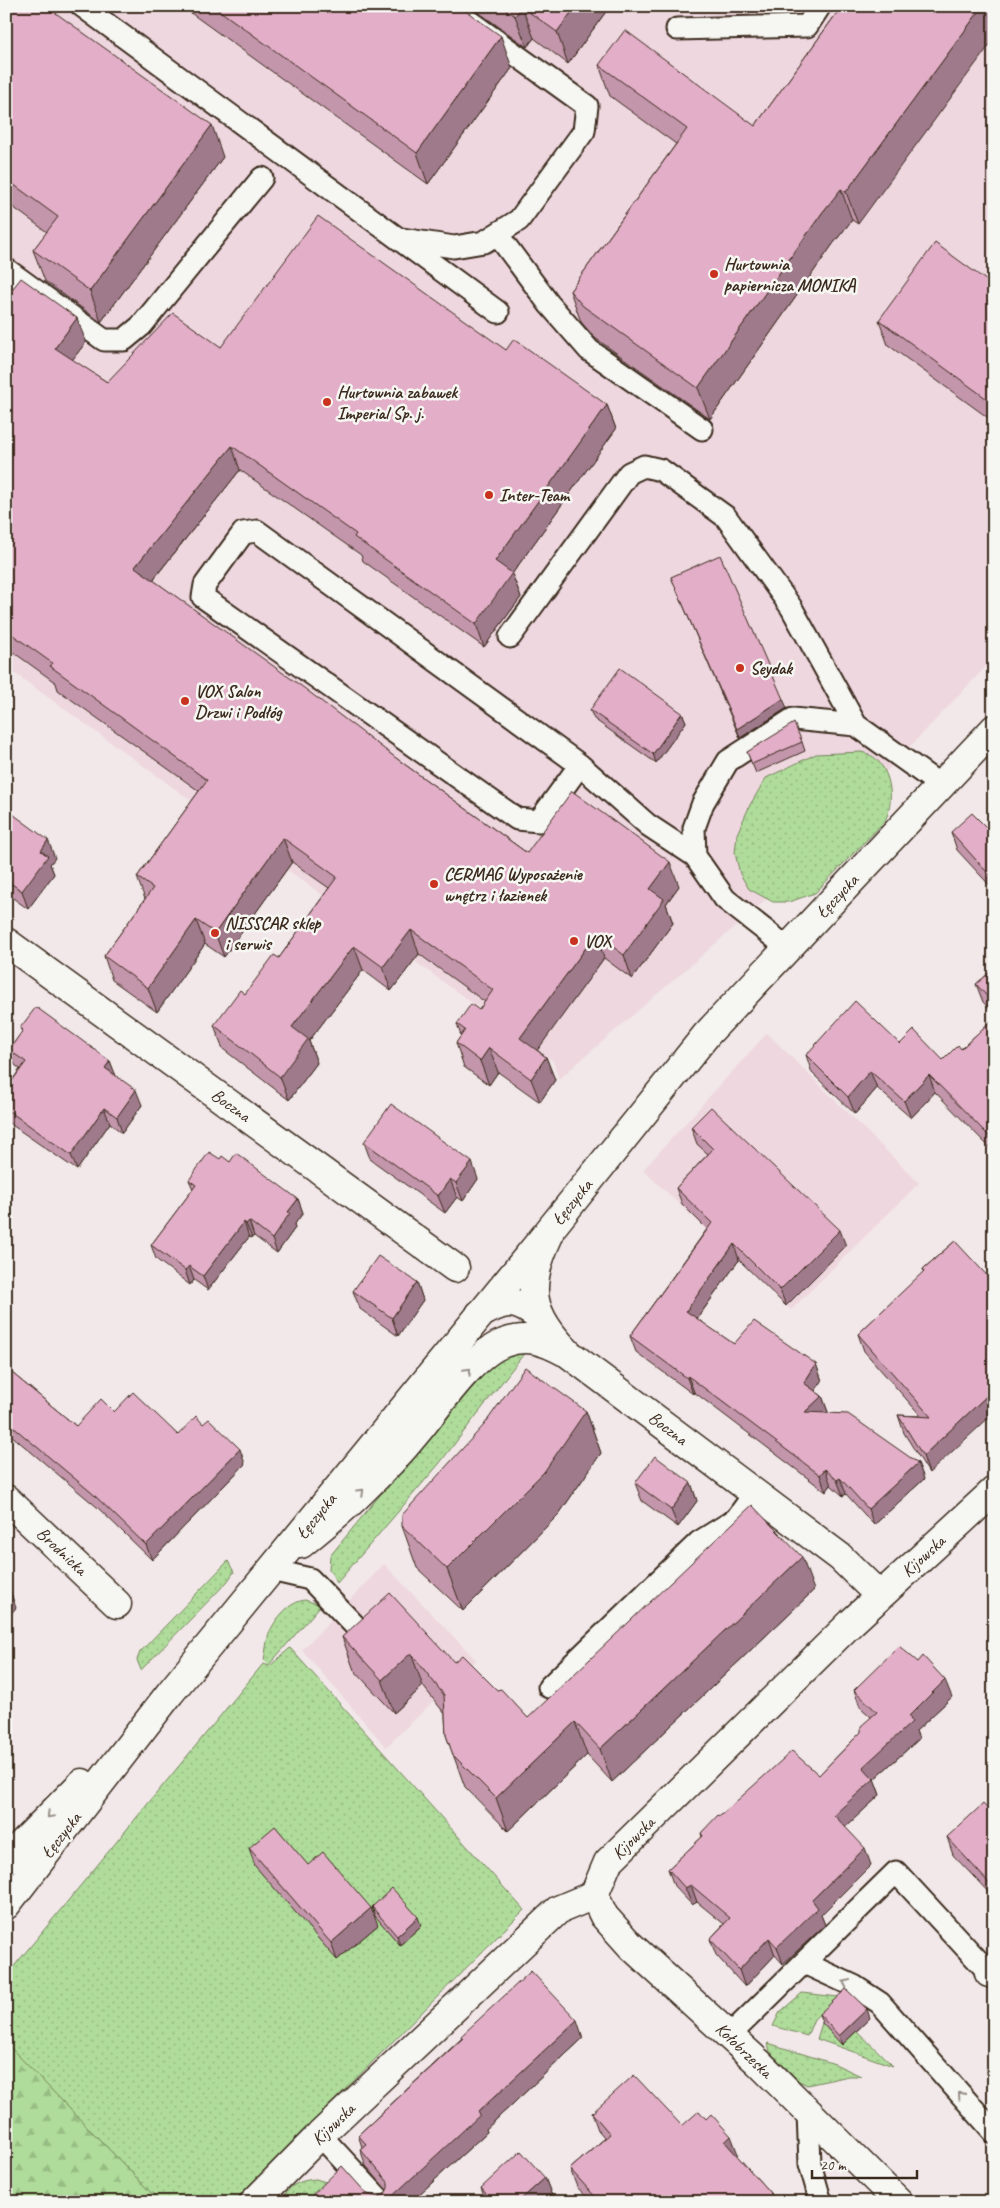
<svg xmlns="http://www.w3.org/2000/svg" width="1000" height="2208" viewBox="0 0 1000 2208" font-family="Caveat,sans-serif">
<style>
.built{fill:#eed7df}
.grass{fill:url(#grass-dots);stroke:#75835c}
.forest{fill:url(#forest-firs);stroke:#75835c}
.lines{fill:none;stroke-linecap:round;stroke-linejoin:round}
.service-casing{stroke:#3b2a1e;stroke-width:25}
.minor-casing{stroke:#3b2a1e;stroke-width:31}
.tertiary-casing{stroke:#3b2a1e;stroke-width:31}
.service{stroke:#f6f6f2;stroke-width:21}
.minor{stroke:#f6f6f2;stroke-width:28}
.tertiary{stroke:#f6f6f2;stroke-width:28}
.wall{fill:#c396ab;stroke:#3b2a1e}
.shaded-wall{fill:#9f7a8b;stroke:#3b2a1e}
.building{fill:#e3aec7;stroke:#3b2a1e}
.oneway{stroke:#989088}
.poi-dot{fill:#c8321e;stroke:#f6f6f2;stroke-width:2}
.labels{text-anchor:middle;stroke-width:5;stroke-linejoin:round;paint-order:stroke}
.poi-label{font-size:18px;font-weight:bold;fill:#3b2a1e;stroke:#f6f6f2;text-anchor:start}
.street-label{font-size:18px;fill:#3b2a1e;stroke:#f6f6f2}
</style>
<defs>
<pattern id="grass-dots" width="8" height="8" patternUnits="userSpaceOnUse" patternTransform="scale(1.25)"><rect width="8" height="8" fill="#afdc9a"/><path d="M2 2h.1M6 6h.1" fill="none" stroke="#97bd84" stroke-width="1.8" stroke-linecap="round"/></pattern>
<pattern id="forest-firs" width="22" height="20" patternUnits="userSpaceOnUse" patternTransform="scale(1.25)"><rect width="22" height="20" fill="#afdc9a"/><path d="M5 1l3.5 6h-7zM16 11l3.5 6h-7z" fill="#97bd84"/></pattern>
</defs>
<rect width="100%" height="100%" fill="#f2e8e9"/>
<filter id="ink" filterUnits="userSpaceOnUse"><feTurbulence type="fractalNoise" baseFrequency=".02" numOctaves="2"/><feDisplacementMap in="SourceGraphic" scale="10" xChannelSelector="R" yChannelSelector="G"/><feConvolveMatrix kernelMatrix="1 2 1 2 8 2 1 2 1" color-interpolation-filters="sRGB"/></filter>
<g filter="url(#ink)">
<path class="built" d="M 6,6 L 994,6 L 994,658 L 758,907 L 559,1079 L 553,1061 L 6,667 Z
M 767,1033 L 919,1183 L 791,1310 L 643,1170 Z
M 384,1564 L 476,1660 L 386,1747 L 302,1650 Z"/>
<path class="grass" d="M 862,752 C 867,754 874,756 877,760 C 892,775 894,802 885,821 L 815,893 L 789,902 L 773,902 L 749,889 L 740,874 L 735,853 L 737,834 L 750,805 L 766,778 L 816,754 Z
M 526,1351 L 439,1464 L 337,1583 L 329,1569 L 330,1556 L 452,1407 L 490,1364 L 501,1356 Z
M 228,1561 L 234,1572 L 227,1582 L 141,1670 L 137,1660 L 140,1652 Z
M 305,1600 L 321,1605 L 269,1665 L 264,1660 C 266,1651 266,1642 269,1633 C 276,1618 289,1602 305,1600 Z
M 290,1648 L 524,1910 L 233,2202 L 6,2202 L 6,1976 L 263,1664 L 270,1666 Z
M 802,1993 L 839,1997 L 814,2019 L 807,2036 L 773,2026 L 780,2012 Z
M 822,2023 L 857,2031 L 893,2066 L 817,2039 Z
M 768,2043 L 835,2064 L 861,2076 L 849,2076 L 807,2085 L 799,2081 L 770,2052 Z
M 316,2179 L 329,2183 L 329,2202 L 283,2202 C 286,2185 301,2180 316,2179 Z"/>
<path class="forest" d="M 6,2043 L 160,2202 L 6,2202 Z"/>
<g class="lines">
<defs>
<path id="service" d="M 82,6 L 498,312
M 677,29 L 807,26 L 820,6
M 497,234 L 549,304 L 589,350 L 702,429
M 402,239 L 454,247 L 484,242 L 519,220 L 584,131 L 587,106 L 448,6
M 6,269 L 104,340 L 124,340 L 141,326 L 262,178
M 510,637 L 629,473 L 644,466 L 661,470 L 726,517 L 791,607 L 856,725
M 580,765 L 539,821 L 517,819 L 203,597 L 205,585 L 243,533 L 257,531 L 580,765 L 648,825 L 695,856
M 789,949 L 725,899 L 695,856 L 694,828 L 703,803 L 728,761 L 793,719 L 856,725 L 940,785
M 271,1570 L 310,1579 L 364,1635
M 549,1687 L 699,1542 L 736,1519 L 755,1493
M 804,1963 L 854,1986 L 880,2003 L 994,2132
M 730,2035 L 896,1872 L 994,1978
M 808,2113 L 810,2164 L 820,2199 L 823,2202
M 320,2135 L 382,2202"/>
<path id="minor" d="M 6,942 L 455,1268
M 549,1235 C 525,1286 528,1313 569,1354 L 840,1557 L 880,1596
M 480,1314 C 506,1300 514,1298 539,1317
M 6,1499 L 117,1604
M 301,1544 C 322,1527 343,1510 362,1491 C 381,1473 400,1453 417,1432 C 438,1407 473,1354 504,1343 C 527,1334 545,1341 565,1352
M 594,1895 L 604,1916 L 631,1946 L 758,2062 L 899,2202
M 989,1973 L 994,1969
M 254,2202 L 320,2135 L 558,1910 L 594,1895 L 608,1862 L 852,1622 L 994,1491"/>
<path id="tertiary" d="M 6,1860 L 82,1783
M 6,1905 L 170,1693 L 544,1237 L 707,1034 L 994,729"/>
</defs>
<use href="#service" class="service-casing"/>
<use href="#minor" class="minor-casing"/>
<use href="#tertiary" class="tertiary-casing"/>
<use href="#service" class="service"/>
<use href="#minor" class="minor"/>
<use href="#tertiary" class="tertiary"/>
</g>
<path class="wall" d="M 6,6 L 223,157 L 101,322 L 45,281 L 33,250 L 47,232 L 6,202 Z
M 181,6 L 459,6 L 512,68 L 428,184 Z
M 470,6 L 610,6 L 568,64 L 534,38 L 527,47 Z
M 842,6 L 858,224 L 852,220 L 833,244 L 710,419 L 595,338 L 581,322 L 570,291 L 676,144 L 610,96 L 599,65 L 755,126 Z
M 994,286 L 994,422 L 888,345 L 879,320 Z
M 6,297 L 86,342 L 72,360 L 107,382 L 221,347 L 506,350 L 607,405 L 616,429 L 512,574 L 521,597 L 484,647 L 363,561 L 361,555 L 240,470 L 153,580 L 400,761 L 527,853 L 679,886 L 666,904 L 673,923 L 632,979 L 604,958 L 537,1050 L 546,1057 L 555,1080 L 540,1102 L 498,1072 L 489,1085 L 464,1067 L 456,1043 L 461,1036 L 457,1024 L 479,1010 L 485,1002 L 419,954 L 391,991 L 363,970 L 309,1041 L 317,1063 L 289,1100 L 223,1049 L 214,1025 L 245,994 L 279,958 L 329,888 L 292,862 L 224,957 L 205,944 L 157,1012 L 112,980 L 104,956 L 145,899 L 137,877 L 199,791 L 58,690 L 56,683 L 6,647 Z
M 671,577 L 787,708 L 740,738 L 675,586 Z
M 590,710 L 682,713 L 686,722 L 656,763 L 594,719 Z
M 802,742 L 805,751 L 756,773 L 747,752 Z
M 6,809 L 55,858 L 50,864 L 54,874 L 28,909 L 6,893 Z
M 951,832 L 994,835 L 994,890 L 957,850 Z
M 994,969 L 994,1014 L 983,1002 L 976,984 Z
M 994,1018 L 994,1152 L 935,1092 L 911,1118 L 877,1088 L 855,1114 L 812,1073 L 806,1055 L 900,1044 L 943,1060 L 961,1049 Z
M 20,1028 L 110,1061 L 115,1075 L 142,1105 L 122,1133 L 110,1123 L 77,1170 L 6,1121 L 6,1089 L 20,1069 L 15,1065 L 9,1050 L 22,1032 Z
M 691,1127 L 846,1246 L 786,1306 L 739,1260 L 697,1319 L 734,1344 L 816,1364 L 822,1381 L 815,1391 L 822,1396 L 828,1412 L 827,1413 L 918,1463 L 924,1479 L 874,1525 L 846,1494 L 843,1496 L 831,1485 L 826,1492 L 694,1392 L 693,1394 L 636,1352 L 630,1336 L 707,1229 L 682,1204 L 676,1188 L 708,1154 L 697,1144 Z
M 364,1142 L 478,1179 L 463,1201 L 457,1197 L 445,1213 L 370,1159 Z
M 220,1159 L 230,1162 L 298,1199 L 303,1213 L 294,1225 L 295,1228 L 277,1253 L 254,1236 L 252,1238 L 249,1237 L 208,1290 L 194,1280 L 190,1285 L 156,1259 L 151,1245 L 193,1189 L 189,1180 Z
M 955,1241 L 929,1473 L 904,1433 L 898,1415 L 921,1416 L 864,1351 L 858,1334 L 924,1272 L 923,1269 Z
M 417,1282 L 423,1300 L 398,1336 L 360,1309 L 353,1291 Z
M 6,1368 L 76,1426 L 114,1412 L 178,1435 L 203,1424 L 245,1464 L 152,1560 L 97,1507 L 6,1431 Z
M 586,1411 L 601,1453 L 559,1514 L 463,1611 L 417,1568 L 402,1526 Z
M 635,1483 L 691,1483 L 697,1501 L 678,1527 L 642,1501 Z
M 814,1590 L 612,1782 L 587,1755 L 508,1831 L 465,1787 L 446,1735 L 445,1714 L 423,1686 L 394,1713 L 354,1670 L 342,1637 L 454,1662 L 497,1690 L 528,1718 Z
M 854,1690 L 952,1697 L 916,1731 L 919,1739 L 874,1779 L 880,1795 L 845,1827 L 871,1865 L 821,1915 L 825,1925 L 783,1964 L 775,1955 L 745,1987 L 716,1955 L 710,1939 L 724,1924 L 697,1902 L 692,1905 L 674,1886 L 668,1869 L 702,1837 L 701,1833 L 720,1816 L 819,1775 L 861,1732 L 871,1717 L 860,1707 Z
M 994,1815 L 994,1898 L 953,1855 L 947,1837 Z
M 249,1848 L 308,1865 L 378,1925 L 337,1960 L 255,1866 Z
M 372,1907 L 421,1926 L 400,1945 L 375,1916 Z
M 819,2014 L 870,2018 L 842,2045 L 822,2023 Z
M 461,2036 L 583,2038 L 486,2129 L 487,2132 L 411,2202 L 305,2202 L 367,2194 L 378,2197 L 385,2194 L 387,2190 L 366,2166 L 360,2149 L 362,2147 L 358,2135 L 462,2038 Z
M 592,2113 L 682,2126 L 738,2154 L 736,2155 L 778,2202 L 591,2202 L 577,2187 L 570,2169 L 605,2138 L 598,2130 Z
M 545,2178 L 552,2196 L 545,2202 L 486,2202 L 481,2188 Z"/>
<path class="shaded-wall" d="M 576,6 L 610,6 L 568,64 L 557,32 Z
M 983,6 L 994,6 L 994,39 L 858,224 L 846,192 Z
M 522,7 L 534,38 L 527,47 L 515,16 Z
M 501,36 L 512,68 L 428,184 L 417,153 Z
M 212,125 L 223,157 L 101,322 L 90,291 Z
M 841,189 L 852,220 L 833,244 L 710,419 L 698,388 L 822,213 Z
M 77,318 L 86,342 L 63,372 L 55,348 Z
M 607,405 L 616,429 L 512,574 L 521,597 L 484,647 L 476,624 L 495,561 Z
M 232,446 L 240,470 L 144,591 L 135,567 Z
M 783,699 L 787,708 L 740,738 L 737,729 Z
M 682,713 L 686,722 L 656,763 L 653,754 Z
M 283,838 L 292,862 L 224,957 L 215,933 Z
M 48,840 L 55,858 L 50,864 L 54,874 L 28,909 L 22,891 L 41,851 Z
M 670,862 L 679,886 L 666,904 L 673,923 L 632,979 L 624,955 L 650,889 Z
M 196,920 L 205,944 L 157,1012 L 148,988 Z
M 411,930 L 419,954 L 391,991 L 383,967 Z
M 596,934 L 604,958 L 529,1062 L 520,1038 Z
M 354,946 L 363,970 L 309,1041 L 317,1063 L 289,1100 L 280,1077 L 292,1027 Z
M 489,1048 L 498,1072 L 489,1085 L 480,1061 Z
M 546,1057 L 555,1080 L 540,1102 L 531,1079 Z
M 110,1061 L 116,1076 L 105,1068 Z
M 870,1071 L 877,1088 L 855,1114 L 848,1097 Z
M 929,1075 L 935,1092 L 911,1118 L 904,1101 Z
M 136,1090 L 142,1105 L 122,1133 L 117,1117 Z
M 104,1108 L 110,1123 L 77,1170 L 71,1155 Z
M 994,1133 L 994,1148 L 989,1136 Z
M 472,1162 L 478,1179 L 463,1201 L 456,1183 Z
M 450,1179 L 457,1197 L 445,1213 L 438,1196 Z
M 298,1199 L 303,1213 L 294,1225 L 295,1228 L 277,1253 L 272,1239 L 288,1212 Z
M 249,1221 L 254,1236 L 252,1238 L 246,1224 Z
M 244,1222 L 249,1237 L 208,1290 L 203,1276 Z
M 840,1230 L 846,1246 L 786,1306 L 780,1290 Z
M 734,1244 L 739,1260 L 691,1327 L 686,1311 Z
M 189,1266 L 194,1280 L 190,1285 L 185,1270 Z
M 417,1282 L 423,1300 L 398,1336 L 392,1318 Z
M 8,1303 L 11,1312 L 6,1317 L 6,1305 Z
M 816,1364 L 822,1381 L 809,1399 L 804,1383 Z
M 688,1376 L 694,1392 L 693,1394 L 687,1378 Z
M 994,1389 L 994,1413 L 929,1473 L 923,1456 Z
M 822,1396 L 828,1412 L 811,1428 L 805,1412 Z
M 586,1411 L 601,1453 L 559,1514 L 463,1611 L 447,1569 Z
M 240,1449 L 245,1464 L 152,1560 L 146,1545 Z
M 918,1463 L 924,1479 L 874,1525 L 868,1509 Z
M 825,1469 L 831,1485 L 826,1492 L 820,1475 Z
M 840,1478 L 846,1494 L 843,1496 L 837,1480 Z
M 691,1483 L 697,1501 L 678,1527 L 671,1510 Z
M 802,1557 L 814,1590 L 612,1782 L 600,1749 Z
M 10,1590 L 16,1608 L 6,1619 L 6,1594 Z
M 411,1653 L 423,1686 L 394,1713 L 382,1680 Z
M 945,1680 L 952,1697 L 916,1731 L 919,1739 L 874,1779 L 880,1795 L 840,1832 L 834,1815 L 863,1767 L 909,1716 Z
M 575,1722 L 587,1755 L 508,1831 L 496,1798 Z
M 865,1848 L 871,1865 L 821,1915 L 825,1925 L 783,1964 L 777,1947 L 812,1900 Z
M 994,1879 L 994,1895 L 989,1883 Z
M 691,1885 L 697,1902 L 692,1905 L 685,1888 Z
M 371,1908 L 378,1925 L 337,1960 L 331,1943 Z
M 418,1917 L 421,1926 L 400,1945 L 397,1936 Z
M 769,1938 L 775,1955 L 745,1987 L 739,1970 Z
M 867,2009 L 870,2018 L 842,2045 L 839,2036 Z
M 577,2020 L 583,2038 L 486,2129 L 487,2132 L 411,2202 L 386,2202 L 478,2112 Z
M 731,2136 L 738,2154 L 731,2160 L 725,2142 Z
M 545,2178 L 552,2196 L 545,2202 L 518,2202 Z"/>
<path class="building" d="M 6,6 L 46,6 L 212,125 L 90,291 L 33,250 L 58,217 L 6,179 Z
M 213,6 L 459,6 L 501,36 L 417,153 Z
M 502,6 L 576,6 L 557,32 L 522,7 L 515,16 Z
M 842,6 L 983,6 L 846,192 L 841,189 L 822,213 L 698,388 L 583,306 L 570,291 L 687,129 L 599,65 L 625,30 L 755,126 Z
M 318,216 L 506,350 L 514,339 L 607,405 L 495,561 L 512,573 L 476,624 L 354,537 L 356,534 L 232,446 L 135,567 L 304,688 L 400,761 L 527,853 L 572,791 L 670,862 L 650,889 L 664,899 L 624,955 L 596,934 L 520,1038 L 546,1057 L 531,1079 L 489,1048 L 480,1061 L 456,1043 L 465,1030 L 457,1024 L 471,1004 L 479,1010 L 493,990 L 411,930 L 383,967 L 354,946 L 292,1027 L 308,1039 L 280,1077 L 214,1025 L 240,990 L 245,994 L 274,955 L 279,958 L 337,877 L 283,838 L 215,933 L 196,920 L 148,988 L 104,956 L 153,888 L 137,877 L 207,780 L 50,666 L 52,663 L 6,630 L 6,297 L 21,278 L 77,318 L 55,348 L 107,382 L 173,313 L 221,347 Z
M 935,243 L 994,286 L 994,404 L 879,320 Z
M 720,555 L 783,699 L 737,729 L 671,577 Z
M 620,668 L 682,713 L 653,754 L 590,710 Z
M 794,723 L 802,742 L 752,764 L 747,752 Z
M 6,809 L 48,840 L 41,851 L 48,856 L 22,891 L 6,880 Z
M 972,813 L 994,835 L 994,880 L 951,832 Z
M 994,969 L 994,1004 L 976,984 Z
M 855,1001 L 900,1044 L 914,1030 L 943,1060 L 958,1045 L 961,1049 L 994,1018 L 994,1133 L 989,1136 L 929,1075 L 904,1101 L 870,1071 L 848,1097 L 806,1055 Z
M 36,1007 L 110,1061 L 105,1068 L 136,1090 L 117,1117 L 104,1108 L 71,1155 L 6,1109 L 6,1089 L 26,1062 L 9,1050 L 23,1030 L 20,1028 Z
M 391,1104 L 472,1162 L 456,1183 L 450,1179 L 438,1196 L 364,1142 Z
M 711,1107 L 840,1230 L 780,1290 L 734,1244 L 686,1311 L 734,1344 L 754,1321 L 816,1364 L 804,1383 L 822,1396 L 805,1412 L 848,1414 L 918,1463 L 868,1509 L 840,1478 L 837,1480 L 825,1469 L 820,1475 L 688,1376 L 687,1378 L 630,1336 L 712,1223 L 676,1188 L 713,1149 L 691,1127 Z
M 209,1152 L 220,1159 L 222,1156 L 230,1162 L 236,1153 L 298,1199 L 288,1212 L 290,1213 L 272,1239 L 249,1221 L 246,1224 L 244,1222 L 203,1276 L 189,1266 L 185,1270 L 151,1245 L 196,1185 L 189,1180 Z
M 955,1241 L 994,1283 L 994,1389 L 923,1456 L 898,1415 L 931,1417 L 858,1334 L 924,1271 L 923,1269 Z
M 378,1256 L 417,1282 L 392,1318 L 353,1291 Z
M 525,1367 L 586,1411 L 544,1472 L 447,1569 L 402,1526 L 402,1515 L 484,1425 Z
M 6,1368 L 76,1426 L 101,1399 L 114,1412 L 133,1392 L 178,1435 L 196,1416 L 203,1424 L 209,1419 L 240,1449 L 146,1545 L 92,1493 L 6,1421 Z
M 655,1456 L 691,1483 L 671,1510 L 635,1483 Z
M 752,1505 L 802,1557 L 600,1749 L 575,1722 L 496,1798 L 453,1755 L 446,1735 L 444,1695 L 411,1653 L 382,1680 L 342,1637 L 390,1593 L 454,1662 L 462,1655 L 497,1690 L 501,1689 L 528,1718 Z
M 6,1587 L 10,1590 L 6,1594 Z
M 899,1646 L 918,1662 L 923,1656 L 945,1680 L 909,1716 L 912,1722 L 863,1767 L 874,1779 L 834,1815 L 865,1848 L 812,1900 L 818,1908 L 777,1947 L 769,1938 L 739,1970 L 710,1939 L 730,1918 L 691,1885 L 685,1888 L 668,1869 L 703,1836 L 701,1833 L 718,1815 L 720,1816 L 792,1751 L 819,1775 L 861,1732 L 861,1726 L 877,1712 L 854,1690 Z
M 983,1804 L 994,1815 L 994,1879 L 989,1883 L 947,1837 Z
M 275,1826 L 308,1865 L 323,1852 L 371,1908 L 331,1943 L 249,1848 Z
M 392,1888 L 418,1917 L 397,1936 L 372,1907 Z
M 531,1971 L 577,2020 L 478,2112 L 480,2115 L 386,2202 L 305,2202 L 342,2166 L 367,2194 L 378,2197 L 385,2194 L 388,2188 L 388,2182 L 360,2149 L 366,2144 L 358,2135 L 463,2038 L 461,2036 Z
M 846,1989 L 867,2009 L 839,2036 L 819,2014 Z
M 634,2075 L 682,2126 L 699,2111 L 706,2119 L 711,2114 L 731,2136 L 725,2142 L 778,2202 L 600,2202 L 570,2169 L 610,2134 L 592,2113 Z
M 521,2151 L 545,2178 L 518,2202 L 493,2202 L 481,2188 Z"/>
<defs><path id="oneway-chevron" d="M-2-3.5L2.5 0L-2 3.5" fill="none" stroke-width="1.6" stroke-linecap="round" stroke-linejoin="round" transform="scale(1.25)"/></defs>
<g class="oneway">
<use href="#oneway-chevron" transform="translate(468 1371) rotate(-47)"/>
<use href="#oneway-chevron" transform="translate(361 1492) rotate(-44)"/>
<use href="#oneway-chevron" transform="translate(50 1815) rotate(135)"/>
<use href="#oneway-chevron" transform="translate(846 1983) rotate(-155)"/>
<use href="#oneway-chevron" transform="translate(961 2095) rotate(-131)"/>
</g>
</g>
<g class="poi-dot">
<circle cx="714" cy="274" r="5"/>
<circle cx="327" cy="402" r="5"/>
<circle cx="489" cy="495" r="5"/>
<circle cx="740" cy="668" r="5"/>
<circle cx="185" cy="701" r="5"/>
<circle cx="434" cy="884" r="5"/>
<circle cx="215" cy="933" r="5"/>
<circle cx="574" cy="941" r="5"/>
</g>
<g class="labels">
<g class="poi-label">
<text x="724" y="270">Hurtownia<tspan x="724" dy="21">papiernicza MONIKA</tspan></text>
<text x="337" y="398">Hurtownia zabawek<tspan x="337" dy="21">Imperial Sp. j.</tspan></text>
<text x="499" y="501">Inter-Team</text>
<text x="750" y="674">Seydak</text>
<text x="195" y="697">VOX Salon<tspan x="195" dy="21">Drzwi i Podłóg</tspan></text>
<text x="444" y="880">CERMAG Wyposażenie<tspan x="444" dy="21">wnętrz i łazienek</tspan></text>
<text x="225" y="929">NISSCAR sklep<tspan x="225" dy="21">i serwis</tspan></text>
<text x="584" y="947">VOX</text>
</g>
<g class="street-label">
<text transform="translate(837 896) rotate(-47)" y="6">Łęczycka</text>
<text transform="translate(231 1105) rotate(36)" y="6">Boczna</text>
<text transform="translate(572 1202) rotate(-51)" y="6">Łęczycka</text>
<text transform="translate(668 1428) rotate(37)" y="6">Boczna</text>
<text transform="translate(316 1516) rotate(-51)" y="6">Łęczycka</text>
<text transform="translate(62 1551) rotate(43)" y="6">Brodnicka</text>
<text transform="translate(923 1556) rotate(-43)" y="6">Kijowska</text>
<text transform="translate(61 1835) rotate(-52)" y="6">Łęczycka</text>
<text transform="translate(633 1838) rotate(-45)" y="6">Kijowska</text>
<text transform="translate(744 2050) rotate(44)" y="6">Kołobrzeska</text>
<text transform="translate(333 2124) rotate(-44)" y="6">Kijowska</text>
</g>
</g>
<rect width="1000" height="2208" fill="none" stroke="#f6f6f2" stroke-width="25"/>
<rect x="12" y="12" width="975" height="2183" fill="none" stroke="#3b2a1e" stroke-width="2" filter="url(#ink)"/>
<path d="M812 2170v8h105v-8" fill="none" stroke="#3b2a1e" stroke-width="2.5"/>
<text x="820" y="2170" font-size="15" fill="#3b2a1e" stroke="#f6f6f2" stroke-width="4" paint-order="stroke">20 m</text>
</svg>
